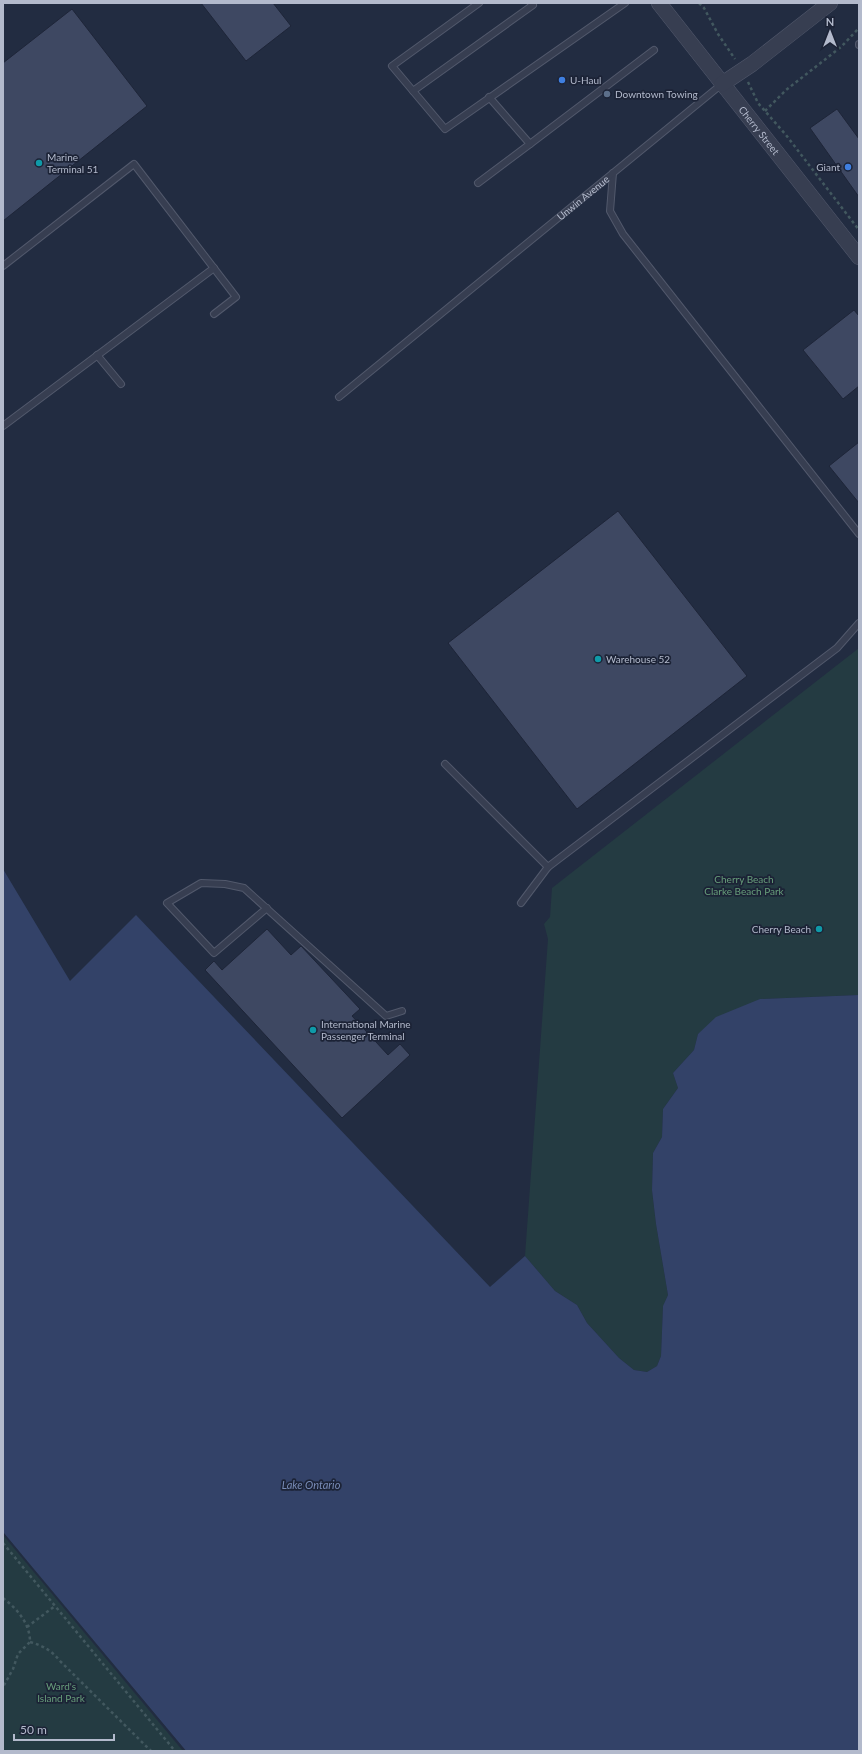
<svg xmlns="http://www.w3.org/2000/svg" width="862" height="1754" viewBox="0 0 862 1754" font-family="Lato,sans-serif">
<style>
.green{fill:#243b42}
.water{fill:#334268}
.pier{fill:#222c41}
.building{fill:#3e4862;stroke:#1e2538}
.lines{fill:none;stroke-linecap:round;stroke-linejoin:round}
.service-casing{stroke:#52596c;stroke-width:8}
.tertiary-casing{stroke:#52596c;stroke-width:16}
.path{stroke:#42585f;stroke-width:2.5;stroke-dasharray:3 3;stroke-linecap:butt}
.service{stroke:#373e51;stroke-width:6}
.tertiary{stroke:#373e51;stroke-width:15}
.shop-dot{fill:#3f7fe0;stroke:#1c2336;stroke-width:1.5}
.service-dot{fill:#5c6f8a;stroke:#1c2336;stroke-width:1.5}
.culture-dot{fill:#0f9aa8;stroke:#1c2336;stroke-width:1.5}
.labels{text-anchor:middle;stroke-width:3.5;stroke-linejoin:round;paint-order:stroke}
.poi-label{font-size:10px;fill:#b3bacc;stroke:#1c2336;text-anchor:start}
.street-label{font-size:10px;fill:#b3bacc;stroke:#1c2336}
.park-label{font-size:10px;fill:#689f7b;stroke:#1c2336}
.water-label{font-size:11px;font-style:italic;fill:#788bb6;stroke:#1c2336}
</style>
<rect width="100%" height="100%" fill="#222c41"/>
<path class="green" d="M 859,648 L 859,995 L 760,999 L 698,1034 L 694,1050 L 673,1073 L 678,1088 L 663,1109 L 662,1137 L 653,1153 L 652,1190 L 656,1224 L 668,1295 L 663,1307 L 661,1356 L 657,1366 L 647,1372 L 634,1370 L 619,1358 L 587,1323 L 577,1305 L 555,1291 L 525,1256 L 548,939 L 544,924 L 550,917 L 552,888 Z
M 3,1532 L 186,1751 L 3,1751 Z"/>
<path class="water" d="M 3,869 L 70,981 L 136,915 L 490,1287 L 525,1256 L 555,1291 L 577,1305 L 587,1323 L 619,1358 L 634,1370 L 647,1372 L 657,1366 L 661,1356 L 663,1306 L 668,1295 L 656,1224 L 652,1190 L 653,1153 L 662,1137 L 663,1109 L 678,1088 L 673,1073 L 694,1050 L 698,1034 L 716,1017 L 760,999 L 859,995 L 859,1751 L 186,1751 L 3,1532 Z"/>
<path class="pier" d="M 3,1532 L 36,1572 L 186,1751 L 183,1751 L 3,1535 Z"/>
<path class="building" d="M 201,3 L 273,3 L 291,26 L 246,61 Z
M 72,9 L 147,106 L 3,221 L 3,63 Z
M 837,109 L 859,139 L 859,197 L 810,128 Z
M 854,310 L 859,316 L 859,386 L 843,399 L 803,350 Z
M 859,442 L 859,503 L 829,466 Z
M 618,511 L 747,676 L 577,809 L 448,643 Z
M 267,929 L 291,955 L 301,946 L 360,1009 L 352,1016 L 388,1055 L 400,1044 L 410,1055 L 342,1118 L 205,970 L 214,961 L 222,970 Z"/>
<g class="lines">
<defs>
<g id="service">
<path d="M 479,3 L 392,66 L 445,129 L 625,3"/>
<path d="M 859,44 L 859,45"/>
<path d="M 413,91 L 533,5 L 531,3"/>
<path d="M 489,97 L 530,144 L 654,50"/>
<path d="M 613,173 L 610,211 L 623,234 L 859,534"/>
<path d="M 478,183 L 530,144"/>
<path d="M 3,266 L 134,164 L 236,297 L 214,314"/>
<path d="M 97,355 L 121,384"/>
<path id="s1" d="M 339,397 L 722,84"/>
<path d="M 3,426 L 214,268"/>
<path d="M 445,764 L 548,867 L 837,648 L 859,623"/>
<path d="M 521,903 L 548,867"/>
<path d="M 267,908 L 214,953 L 167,903 L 201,883 L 225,884 L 244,888 L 386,1016 L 402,1011"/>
</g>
<g id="tertiary">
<path id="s2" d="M 659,3 L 859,257"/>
<path d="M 722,84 L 752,64 L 830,3"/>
</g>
</defs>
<use href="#service" class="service-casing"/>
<use href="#tertiary" class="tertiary-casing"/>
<path class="path" d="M 699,3 L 704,8 L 718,34 L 735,59
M 748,82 L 758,103 L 786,135 L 859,230
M 765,111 L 786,90 L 841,47 L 859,28
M 3,1543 L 175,1751
M 3,1598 C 17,1609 30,1623 30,1642 L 18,1654 L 13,1669 L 3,1687
M 27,1627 L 55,1606
M 30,1642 C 44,1646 52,1651 61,1662 L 151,1751"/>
<use href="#service" class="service"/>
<use href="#tertiary" class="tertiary"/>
</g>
<g class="shop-dot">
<circle cx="562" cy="80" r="4"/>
<circle cx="848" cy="167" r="4"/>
</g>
<circle class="service-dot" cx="607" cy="94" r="4"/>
<g class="culture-dot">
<circle cx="39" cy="163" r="4"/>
<circle cx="598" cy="659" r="4"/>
<circle cx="819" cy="929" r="4"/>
<circle cx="313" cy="1030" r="4"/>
</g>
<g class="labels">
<g class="poi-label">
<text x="570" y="84">U-Haul</text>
<text x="615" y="98">Downtown Towing</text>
<text x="47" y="161">Marine<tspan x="47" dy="12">Terminal 51</tspan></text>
<text x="840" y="171" text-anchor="end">Giant</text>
<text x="606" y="663">Warehouse 52</text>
<text x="811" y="933" text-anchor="end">Cherry Beach</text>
<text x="321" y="1028">International Marine<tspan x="321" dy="12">Passenger Terminal</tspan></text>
</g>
<g class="street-label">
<text dy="4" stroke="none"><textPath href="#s2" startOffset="162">Cherry Street</textPath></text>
<text dy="4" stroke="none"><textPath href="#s1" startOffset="315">Unwin Avenue</textPath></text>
</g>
<g class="park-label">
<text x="744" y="883">Cherry Beach<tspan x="744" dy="12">Clarke Beach Park</tspan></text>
<text x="61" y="1690">Ward's<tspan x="61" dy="12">Island Park</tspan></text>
</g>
<g class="water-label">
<text x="311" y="1489">Lake Ontario</text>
</g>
</g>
<rect width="862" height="1754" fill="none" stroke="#b3bacc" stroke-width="8"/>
<g transform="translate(830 32)" stroke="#1c2336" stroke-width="3" paint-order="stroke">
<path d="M0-3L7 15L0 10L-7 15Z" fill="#b3bacc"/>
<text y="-6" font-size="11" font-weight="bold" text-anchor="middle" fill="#b3bacc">N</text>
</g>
<path d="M14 1734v6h100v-6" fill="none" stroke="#b3bacc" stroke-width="2"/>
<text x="20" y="1734" font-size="12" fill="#b3bacc" stroke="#1c2336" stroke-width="3" paint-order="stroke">50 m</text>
</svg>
